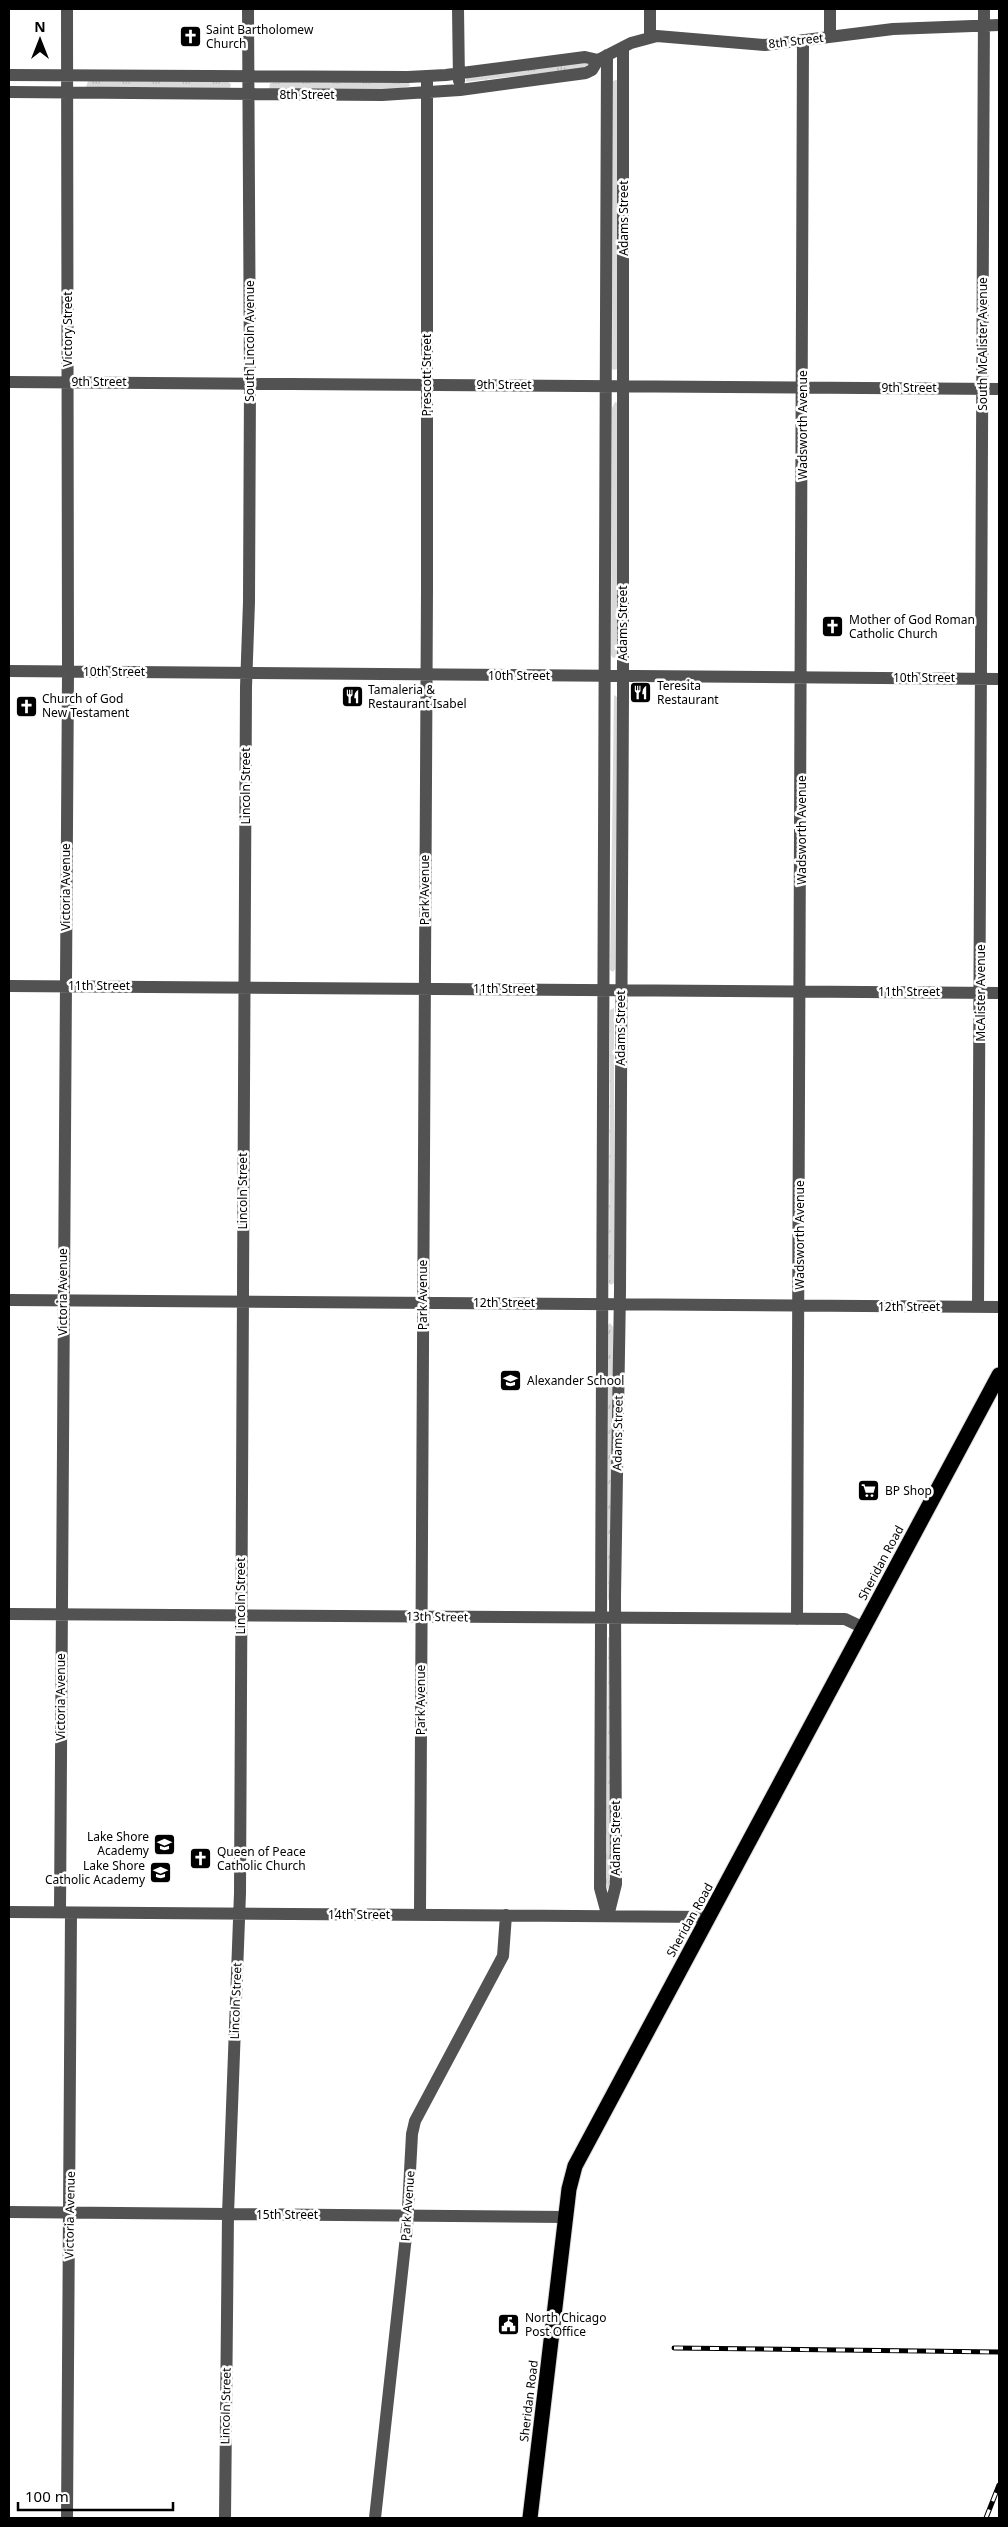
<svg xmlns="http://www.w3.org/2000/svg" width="1008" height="2527" viewBox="0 0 1008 2527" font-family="'Noto Sans',sans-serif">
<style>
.grass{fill:url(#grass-tufts)}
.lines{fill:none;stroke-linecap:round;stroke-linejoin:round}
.highway-casing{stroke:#dbdbdb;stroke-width:17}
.minor{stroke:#525252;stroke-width:12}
.highway{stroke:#000;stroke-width:15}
.rail-casing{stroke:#000;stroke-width:5}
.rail{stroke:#fff;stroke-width:3;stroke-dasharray:9;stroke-linecap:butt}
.labels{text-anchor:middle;stroke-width:5;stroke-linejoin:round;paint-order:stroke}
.poi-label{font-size:12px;fill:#000;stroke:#fff;text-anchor:start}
.street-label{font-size:12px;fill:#000;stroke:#fff}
</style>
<defs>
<pattern id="grass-tufts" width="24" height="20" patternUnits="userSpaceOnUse" patternTransform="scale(1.25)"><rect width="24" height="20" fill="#d9d9d9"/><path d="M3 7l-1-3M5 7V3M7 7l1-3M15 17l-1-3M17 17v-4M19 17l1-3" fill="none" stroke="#b8b8b8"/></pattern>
</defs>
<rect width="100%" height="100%" fill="#fff"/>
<path class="grass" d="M 589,62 L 591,67 L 465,82 L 467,78 Z
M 616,80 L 619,81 L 618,369 L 614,370 L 612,369 L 613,81 Z
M 88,81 L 228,82 L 231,84 L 230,88 L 86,87 Z
M 285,82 L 409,83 L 410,86 L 397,89 L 269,89 L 270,83 Z
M 615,402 L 618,403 L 617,657 L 613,658 L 611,655 L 612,408 Z
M 614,695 L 617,697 L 615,969 L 613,972 L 610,970 Z
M 614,1008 L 614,1283 L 611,1285 L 609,1283 L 610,1010 Z
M 610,1323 L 613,1327 L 612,1598 L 608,1600 L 608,1325 Z
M 608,1637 L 611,1639 L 610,1886 L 606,1890 Z"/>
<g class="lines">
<defs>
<path id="highway" d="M 530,2518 L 569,2189 L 575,2166 L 999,1375"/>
</defs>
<use href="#highway" class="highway-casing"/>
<path class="minor" d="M 458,9 L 459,81
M 650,37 L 650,9
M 830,37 L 830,9
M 9,75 L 408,77 L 446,75 L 585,57 L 598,60
M 9,92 L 382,95 L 460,90 L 586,73 L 592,70 L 598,60 L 631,43 L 657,36 L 765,45 L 893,29 L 999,25
M 9,382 L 999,389
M 9,671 L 999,679
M 9,986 L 999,993
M 9,1300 L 999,1307
M 978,1307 L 984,9
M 9,1614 L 845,1619 L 864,1628
M 797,1619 L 803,41
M 9,1912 L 709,1917
M 60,1912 L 68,672 L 67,9
M 607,1914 L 600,1888 L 607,55
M 420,1915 L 427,591 L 427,76
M 608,1916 L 616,1884 L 615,1597 L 620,1291 L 623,694 L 623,47
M 9,2212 L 566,2217
M 67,2518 L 71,1913
M 225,2518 L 228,2214 L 240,1893 L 246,687 L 249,602 L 250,383 L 248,9
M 375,2518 L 407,2227 L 412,2134 L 415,2121 L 503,1956 L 506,1915"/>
<use href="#highway" class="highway"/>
<defs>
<path id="rail" d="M 674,2348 L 999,2352
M 986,2518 L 999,2485"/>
</defs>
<use href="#rail" class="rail-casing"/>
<use href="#rail" class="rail"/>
</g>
<defs>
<symbol id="church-square" viewBox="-11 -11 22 22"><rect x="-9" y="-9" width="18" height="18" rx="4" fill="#000" stroke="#fff"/><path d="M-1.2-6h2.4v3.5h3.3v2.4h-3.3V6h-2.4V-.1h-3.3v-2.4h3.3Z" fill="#fff"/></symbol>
<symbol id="restaurant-square" viewBox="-11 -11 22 22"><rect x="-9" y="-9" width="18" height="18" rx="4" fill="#000" stroke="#fff"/><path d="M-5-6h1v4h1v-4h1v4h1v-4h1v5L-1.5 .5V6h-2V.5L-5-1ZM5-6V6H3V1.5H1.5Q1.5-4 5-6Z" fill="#fff"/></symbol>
<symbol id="school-square" viewBox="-11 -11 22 22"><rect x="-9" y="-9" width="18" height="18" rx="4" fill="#000" stroke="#fff"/><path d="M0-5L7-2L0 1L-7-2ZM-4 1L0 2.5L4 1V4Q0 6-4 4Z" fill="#fff"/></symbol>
<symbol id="supermarket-square" viewBox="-11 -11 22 22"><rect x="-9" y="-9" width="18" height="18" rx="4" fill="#000" stroke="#fff"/><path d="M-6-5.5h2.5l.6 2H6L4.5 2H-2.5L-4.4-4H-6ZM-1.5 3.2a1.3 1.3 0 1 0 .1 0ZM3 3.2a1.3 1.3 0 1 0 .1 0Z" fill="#fff"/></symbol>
<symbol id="civic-square" viewBox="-11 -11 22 22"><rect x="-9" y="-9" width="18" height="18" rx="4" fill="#000" stroke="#fff"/><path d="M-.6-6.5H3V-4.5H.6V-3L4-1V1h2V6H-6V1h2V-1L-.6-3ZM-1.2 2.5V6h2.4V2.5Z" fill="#fff"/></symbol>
</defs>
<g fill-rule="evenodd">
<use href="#church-square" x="178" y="24" width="25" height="25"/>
<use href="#church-square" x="820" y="614" width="25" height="25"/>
<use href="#restaurant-square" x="628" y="680" width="25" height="25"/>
<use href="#restaurant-square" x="340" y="684" width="25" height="25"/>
<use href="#church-square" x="14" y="694" width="25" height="25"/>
<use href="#school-square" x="498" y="1368" width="25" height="25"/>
<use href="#supermarket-square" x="856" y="1478" width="25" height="25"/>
<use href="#school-square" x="152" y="1832" width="25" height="25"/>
<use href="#church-square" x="188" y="1846" width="25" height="25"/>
<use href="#school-square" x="148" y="1860" width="25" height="25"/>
<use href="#civic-square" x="496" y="2312" width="25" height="25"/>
</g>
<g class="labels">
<g class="poi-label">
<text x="206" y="34">Saint Bartholomew<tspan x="206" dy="14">Church</tspan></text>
<text x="849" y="624">Mother of God Roman<tspan x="849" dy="14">Catholic Church</tspan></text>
<text x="657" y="690">Teresita<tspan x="657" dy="14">Restaurant</tspan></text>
<text x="368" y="694">Tamaleria &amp;<tspan x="368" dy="14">Restaurant Isabel</tspan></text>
<text x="42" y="703">Church of God<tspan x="42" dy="14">New Testament</tspan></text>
<text x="527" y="1385">Alexander School</text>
<text x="885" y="1495">BP Shop</text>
<text x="149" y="1841" text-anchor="end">Lake Shore<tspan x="149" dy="14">Academy</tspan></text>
<text x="217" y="1856">Queen of Peace<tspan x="217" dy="14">Catholic Church</tspan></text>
<text x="145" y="1870" text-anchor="end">Lake Shore<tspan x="145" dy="14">Catholic Academy</tspan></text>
<text x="525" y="2322">North Chicago<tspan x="525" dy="14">Post Office</tspan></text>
</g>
<g class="street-label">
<text transform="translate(796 41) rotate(-7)" y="4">8th Street</text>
<text x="307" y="99">8th Street</text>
<text transform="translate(624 218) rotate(-90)" y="4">Adams Street</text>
<text transform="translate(68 329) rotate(-90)" y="4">Victory Street</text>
<text transform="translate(250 341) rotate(-90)" y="4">South Lincoln Avenue</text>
<text transform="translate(983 344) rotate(-90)" y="4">South McAlister Avenue</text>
<text transform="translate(427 375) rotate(-90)" y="4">Prescott Street</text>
<text x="99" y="386">9th Street</text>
<text x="504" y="389">9th Street</text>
<text x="909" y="392">9th Street</text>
<text transform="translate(803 425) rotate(-90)" y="4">Wadsworth Avenue</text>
<text transform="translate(623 623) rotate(-90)" y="4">Adams Street</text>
<text x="114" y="676">10th Street</text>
<text x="519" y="680">10th Street</text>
<text x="924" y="682">10th Street</text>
<text transform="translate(246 786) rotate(-90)" y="4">Lincoln Street</text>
<text transform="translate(802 830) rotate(-90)" y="4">Wadsworth Avenue</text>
<text transform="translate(66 887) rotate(-90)" y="4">Victoria Avenue</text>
<text transform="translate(425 890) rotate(-90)" y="4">Park Avenue</text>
<text x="99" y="990">11th Street</text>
<text x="504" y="993">11th Street</text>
<text x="909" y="996">11th Street</text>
<text transform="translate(981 993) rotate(-90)" y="4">McAlister Avenue</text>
<text transform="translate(621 1028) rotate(-90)" y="4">Adams Street</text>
<text transform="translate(243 1191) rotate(-90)" y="4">Lincoln Street</text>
<text transform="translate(800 1235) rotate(-90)" y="4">Wadsworth Avenue</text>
<text transform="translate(63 1292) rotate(-90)" y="4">Victoria Avenue</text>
<text transform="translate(423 1295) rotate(-90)" y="4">Park Avenue</text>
<text x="504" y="1307">12th Street</text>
<text x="909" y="1311">12th Street</text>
<text transform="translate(618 1433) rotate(-89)" y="4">Adams Street</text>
<text transform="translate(881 1563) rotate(-62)" y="4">Sheridan Road</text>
<text transform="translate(241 1596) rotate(-90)" y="4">Lincoln Street</text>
<text transform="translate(437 1617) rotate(1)" y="4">13th Street</text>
<text transform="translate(61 1697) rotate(-90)" y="4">Victoria Avenue</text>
<text transform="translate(421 1700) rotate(-90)" y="4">Park Avenue</text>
<text transform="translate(616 1838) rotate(-90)" y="4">Adams Street</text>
<text x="359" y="1919">14th Street</text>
<text transform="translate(690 1920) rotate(-61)" y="4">Sheridan Road</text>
<text transform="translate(236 2001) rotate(-88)" y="4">Lincoln Street</text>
<text transform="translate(408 2206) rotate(-86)" y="4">Park Avenue</text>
<text transform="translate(70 2215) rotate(-89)" y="4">Victoria Avenue</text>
<text x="287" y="2219">15th Street</text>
<text transform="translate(529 2401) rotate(-83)" y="4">Sheridan Road</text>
<text transform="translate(226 2406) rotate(-89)" y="4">Lincoln Street</text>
</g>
</g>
<rect width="1008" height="2527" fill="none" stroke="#000000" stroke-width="20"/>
<g transform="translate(40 40)" stroke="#ffffff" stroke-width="4" paint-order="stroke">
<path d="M0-4L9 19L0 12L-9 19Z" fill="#000000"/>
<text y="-8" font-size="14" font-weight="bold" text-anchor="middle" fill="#000000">N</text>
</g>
<path d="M18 2502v8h155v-8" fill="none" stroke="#000000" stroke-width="2.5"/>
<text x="25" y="2502" font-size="15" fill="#000000" stroke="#ffffff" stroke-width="4" paint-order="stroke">100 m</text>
</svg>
